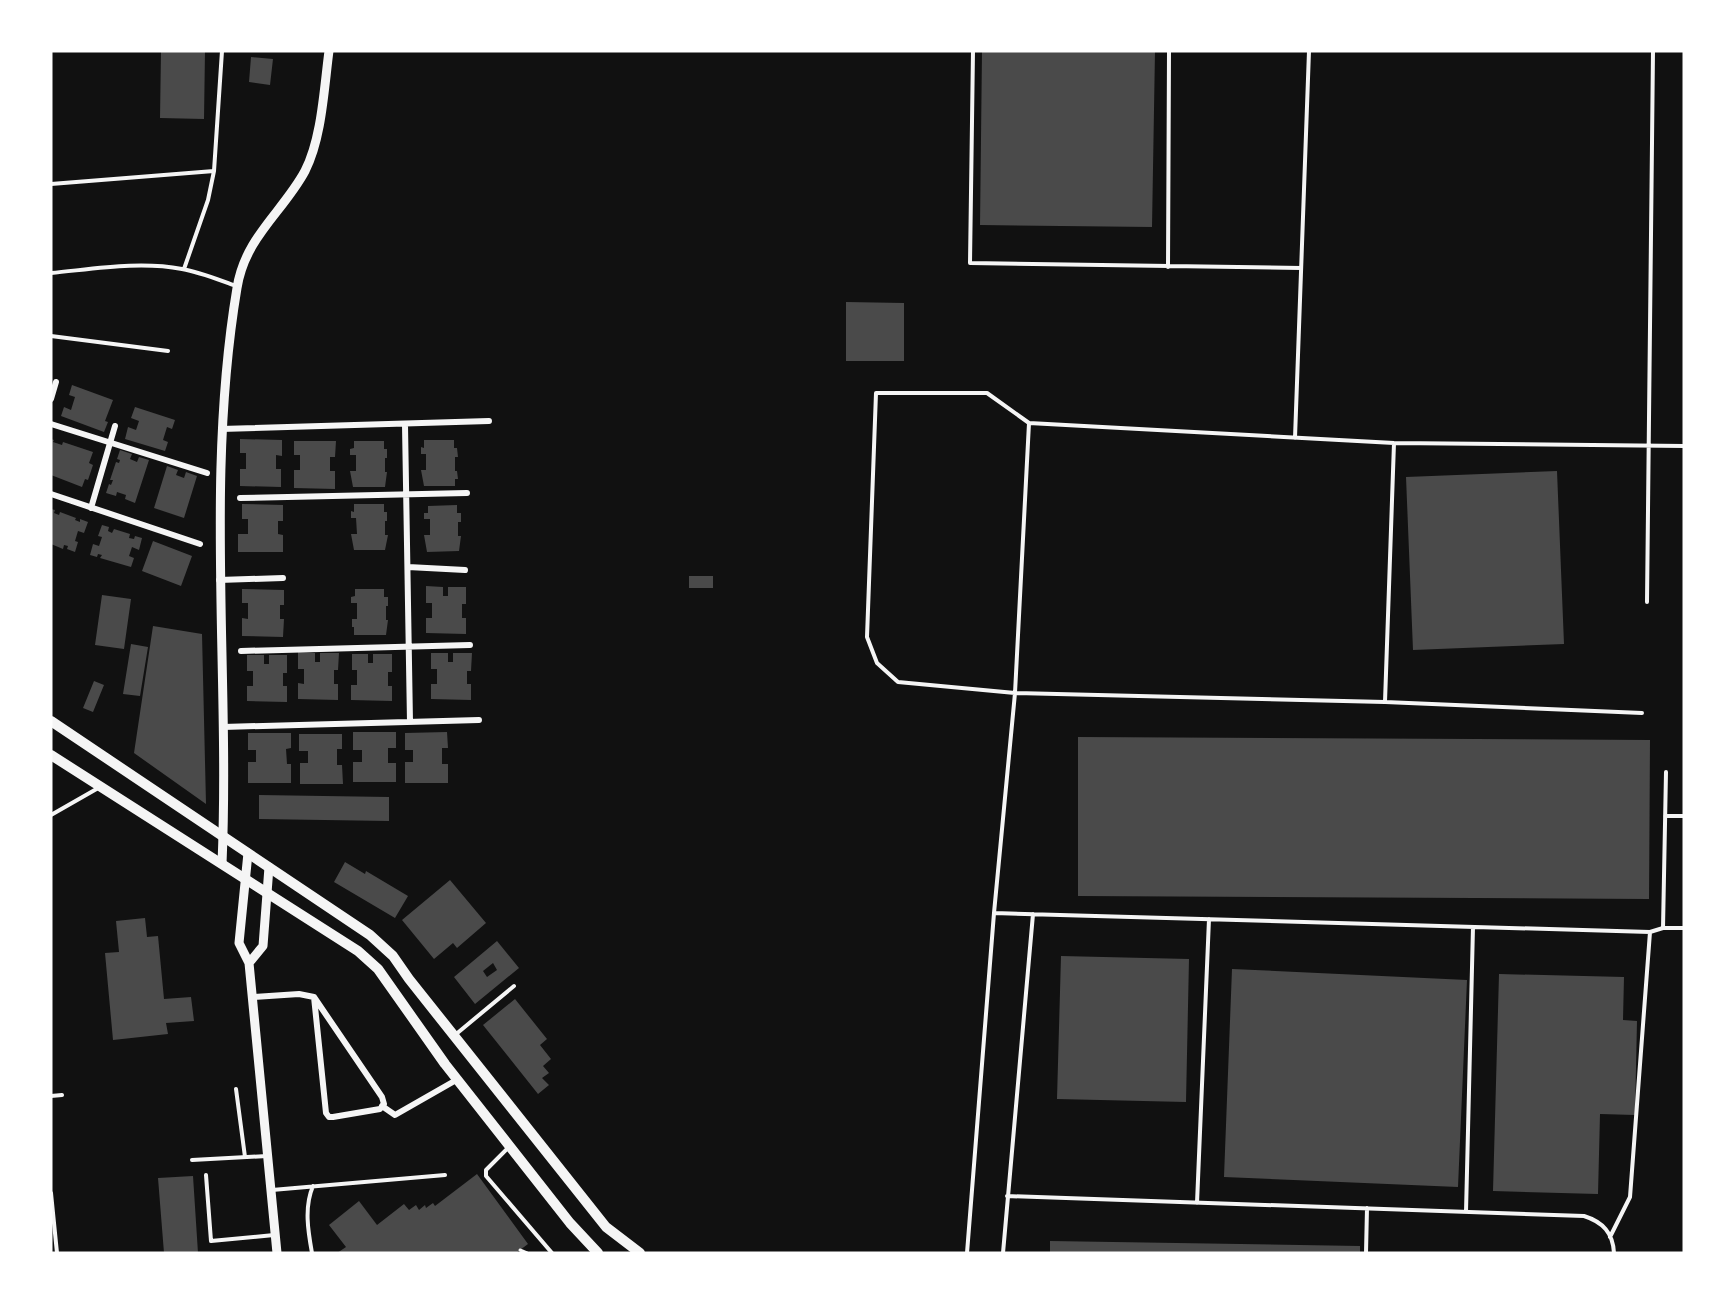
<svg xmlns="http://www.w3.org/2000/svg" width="1735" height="1304" viewBox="0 0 1735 1304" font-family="'Public Sans',sans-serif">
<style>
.building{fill:#4a4a4a;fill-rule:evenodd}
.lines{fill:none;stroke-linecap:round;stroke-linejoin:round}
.path{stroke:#f5f5f5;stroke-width:3}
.service{stroke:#f5f5f5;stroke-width:4}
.minor{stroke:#f5f5f5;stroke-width:6}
.tertiary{stroke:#f5f5f5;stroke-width:9}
.primary{stroke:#f5f5f5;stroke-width:10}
</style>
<rect width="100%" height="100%" fill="#111"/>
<path class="building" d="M 161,51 L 205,51 L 204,119 L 160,118 Z
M 982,51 L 1155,51 L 1152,227 L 980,225 Z
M 251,57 L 273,59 L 270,85 L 249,82 Z
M 846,302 L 904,303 L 904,361 L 846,361 Z
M 72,385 L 113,400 L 105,421 L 108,422 L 104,432 L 61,416 L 64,407 L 71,410 L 75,397 L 69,395 Z
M 135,407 L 175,420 L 172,429 L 167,427 L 163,440 L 168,442 L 165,451 L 125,439 L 128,427 L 136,430 L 139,421 L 131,418 Z
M 51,439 L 54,440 L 53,442 L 62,445 L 63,442 L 93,452 L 89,463 L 93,465 L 88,480 L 85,479 L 82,487 L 51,475 Z
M 240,439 L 282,440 L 282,456 L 276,455 L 276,469 L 281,469 L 281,487 L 240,486 L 240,469 L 246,469 L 246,453 L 240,453 Z
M 424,440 L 454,440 L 454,448 L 457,448 L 458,457 L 455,457 L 455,471 L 457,471 L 458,479 L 455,479 L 455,486 L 424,486 L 421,470 L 426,470 L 426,454 L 421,454 L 421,447 L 424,448 Z
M 294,441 L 336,441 L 335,457 L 330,457 L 330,471 L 335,471 L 335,489 L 294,488 L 294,470 L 300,470 L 300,455 L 294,455 Z
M 354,441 L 384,441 L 384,449 L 387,449 L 387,458 L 385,458 L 385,472 L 387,472 L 385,487 L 353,487 L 350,471 L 356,471 L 356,455 L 350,455 L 350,449 L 354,448 Z
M 120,450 L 132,454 L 130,459 L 137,462 L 139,457 L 149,460 L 135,503 L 125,499 L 126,495 L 117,492 L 116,496 L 106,493 L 109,484 L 111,485 L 113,480 L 110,480 L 116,462 L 119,463 L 120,460 L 117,459 Z
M 167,466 L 178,470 L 176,475 L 184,478 L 186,472 L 197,476 L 184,518 L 154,508 Z
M 1557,471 L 1564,644 L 1413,650 L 1406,477 Z
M 242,504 L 283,505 L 283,521 L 278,521 L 278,534 L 283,535 L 283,552 L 238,552 L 238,534 L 248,534 L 248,519 L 242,519 Z
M 354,504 L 384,504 L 384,512 L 387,512 L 387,521 L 385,521 L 385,535 L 388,535 L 385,550 L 354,550 L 351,534 L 357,534 L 356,518 L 351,518 L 351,511 L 354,512 Z
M 457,505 L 457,513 L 461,513 L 461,522 L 458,522 L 458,536 L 461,536 L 459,551 L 427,552 L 424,535 L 430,535 L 430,519 L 424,519 L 424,513 L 428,513 L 428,506 Z
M 51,509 L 55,510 L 54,513 L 59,515 L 60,512 L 76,518 L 75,520 L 80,522 L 80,519 L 88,522 L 84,533 L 78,531 L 75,541 L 78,542 L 75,552 L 67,549 L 68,546 L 64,545 L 63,549 L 51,544 Z
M 102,525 L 109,527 L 108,531 L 112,533 L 114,529 L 130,534 L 129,538 L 134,539 L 135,536 L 142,538 L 139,550 L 132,547 L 129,556 L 134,558 L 131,567 L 100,558 L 102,555 L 98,554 L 97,557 L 90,555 L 93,544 L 99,546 L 102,537 L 98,536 Z
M 153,541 L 192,556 L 181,586 L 142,571 Z
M 689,576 L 713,576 L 713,588 L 689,588 Z
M 426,586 L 443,587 L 443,596 L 448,596 L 448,587 L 466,587 L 466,604 L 462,604 L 462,618 L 466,618 L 466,634 L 426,633 L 426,618 L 432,618 L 432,603 L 426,603 Z
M 242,589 L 284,590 L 284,605 L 280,605 L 280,619 L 284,619 L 283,637 L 242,636 L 242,618 L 248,619 L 248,603 L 242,603 Z
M 355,589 L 384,589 L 384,597 L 388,597 L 388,606 L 386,606 L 386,620 L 388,620 L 386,635 L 354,635 L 354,627 L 352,627 L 352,619 L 357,619 L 357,603 L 351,603 L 351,597 L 355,596 Z
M 102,595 L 131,599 L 124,649 L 95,645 Z
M 153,626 L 202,634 L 206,804 L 134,753 Z
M 131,644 L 148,647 L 140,696 L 123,694 Z
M 298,652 L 315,653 L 315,662 L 320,662 L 320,653 L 339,653 L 338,670 L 334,670 L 334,684 L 338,684 L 338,700 L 298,699 L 298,683 L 304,684 L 304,669 L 298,669 Z
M 431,653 L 448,653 L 448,662 L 453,662 L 453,653 L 472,653 L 471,671 L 467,671 L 467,684 L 471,684 L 471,700 L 431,699 L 431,684 L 437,684 L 437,669 L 431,669 Z
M 352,654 L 368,654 L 368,663 L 373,663 L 373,654 L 392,654 L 392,672 L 388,672 L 388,686 L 392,686 L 392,701 L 351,700 L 351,685 L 357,685 L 357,670 L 352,670 Z
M 247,655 L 264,655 L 264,664 L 269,664 L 269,655 L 287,655 L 287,673 L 283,673 L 283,686 L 287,686 L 287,702 L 247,701 L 247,686 L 253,686 L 253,671 L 247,671 Z
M 94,681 L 104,685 L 93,712 L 83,708 Z
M 353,732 L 396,732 L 396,748 L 388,748 L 388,763 L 396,763 L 396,782 L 353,782 L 353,762 L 362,762 L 362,750 L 353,750 Z
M 447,732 L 448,748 L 442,748 L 442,764 L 448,764 L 448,783 L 405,783 L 405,762 L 413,762 L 413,750 L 405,750 L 405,733 Z
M 248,733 L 291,733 L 291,748 L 286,749 L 287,764 L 291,764 L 291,783 L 248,783 L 248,762 L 256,762 L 256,750 L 248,750 Z
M 299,734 L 342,734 L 342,749 L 337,749 L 337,765 L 342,765 L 343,784 L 300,784 L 300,763 L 308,763 L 308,751 L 299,751 Z
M 1078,737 L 1650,740 L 1649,899 L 1078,896 Z
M 259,795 L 389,797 L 389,821 L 259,819 Z
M 345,862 L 365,874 L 366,871 L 408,896 L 395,918 L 334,882 Z
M 450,880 L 486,923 L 457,948 L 453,943 L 434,959 L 402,920 Z
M 145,918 L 147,937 L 158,936 L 164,999 L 191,997 L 194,1021 L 166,1023 L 168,1034 L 113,1040 L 105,953 L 119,952 L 116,921 Z
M 497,941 L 519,968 L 475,1004 L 454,977 ZM 493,963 L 497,970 L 487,977 L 483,971 Z
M 1061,956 L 1189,959 L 1186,1102 L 1057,1099 Z
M 1232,969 L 1467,980 L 1458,1187 L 1224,1177 Z
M 1499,974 L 1624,977 L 1623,1020 L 1637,1021 L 1635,1115 L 1600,1114 L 1598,1194 L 1493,1191 Z
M 515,999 L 547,1039 L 540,1045 L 551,1059 L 543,1066 L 549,1073 L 542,1078 L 549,1085 L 538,1094 L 483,1025 Z
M 477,1174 L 528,1244 L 516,1253 L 337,1253 L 346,1247 L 329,1225 L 359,1201 L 377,1225 L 404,1204 L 409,1210 L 416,1205 L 419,1210 L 425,1205 L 426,1208 L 433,1203 L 435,1206 Z
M 193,1176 L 198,1253 L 164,1253 L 158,1178 Z
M 1050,1241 L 1360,1246 L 1360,1253 L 1050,1253 Z"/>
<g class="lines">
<path class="path" d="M 520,1250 L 527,1253"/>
<path class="service" d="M 973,51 L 970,263 L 1301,268
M 51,184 L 214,171
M 1168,267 L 1169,51
M 184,269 L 208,200 L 214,171 L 222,51
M 51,273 C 94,269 139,261 182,269 C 200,272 219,280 236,286
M 51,336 L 168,351
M 1295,438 L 1309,51
M 1647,602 L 1653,51
M 1385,702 L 1394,443
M 1642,713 L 1385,702 L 1015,693 L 898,682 L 877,663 L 867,637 L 876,393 L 987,393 L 1029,423 L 1394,443 L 1684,446
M 51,815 L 100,787
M 1665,816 L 1684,816
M 994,913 L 1650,932 L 1663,928 L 1684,928
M 1663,928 L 1666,772
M 455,1035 L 514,986
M 236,1089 L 245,1157
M 51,1096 L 62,1095
M 509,1147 L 486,1170 L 486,1176 L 552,1253
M 192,1160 L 267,1156
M 206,1175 L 211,1241 L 274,1235
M 272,1190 L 445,1175
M 51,1193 L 57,1253
M 1007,1196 L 1584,1216 C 1603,1222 1613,1233 1614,1253
M 1197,1203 L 1209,919
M 1466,1212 L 1473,927
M 1610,1237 L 1630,1197 L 1650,932
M 312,1253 C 308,1231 304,1207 313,1186
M 967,1253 L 994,913 L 1015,693 L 1029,423
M 1003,1253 L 1033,914
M 1366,1253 L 1367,1208"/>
<path class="minor" d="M 51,399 L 56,382
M 51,424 L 207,473
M 405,425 L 410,722
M 221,429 L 489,421
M 51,494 L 200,544
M 240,498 L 467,493
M 91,508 L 115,426
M 408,567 L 465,570
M 219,580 L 283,578
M 241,651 L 470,645
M 223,727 L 479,720
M 253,997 L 299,994 L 314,997 L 382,1097 L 384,1104 L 380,1109 L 333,1117 L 329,1117 L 326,1113 L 314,997
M 382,1106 L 395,1115 L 458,1079"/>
<path class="tertiary" d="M 248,853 L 239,943 L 249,963 L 277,1253
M 222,864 C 230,671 205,479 237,288 C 245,237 283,212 305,171 C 322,138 324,88 329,51
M 249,963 L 263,946 L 269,867"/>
<path class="primary" d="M 51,721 L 370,935 L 393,956 L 409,979 L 606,1227 L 640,1253
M 51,755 L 358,951 L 378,969 L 445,1064 L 570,1223 L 598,1253"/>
</g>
<rect width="1735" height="1304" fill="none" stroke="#ffffff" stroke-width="105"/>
</svg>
